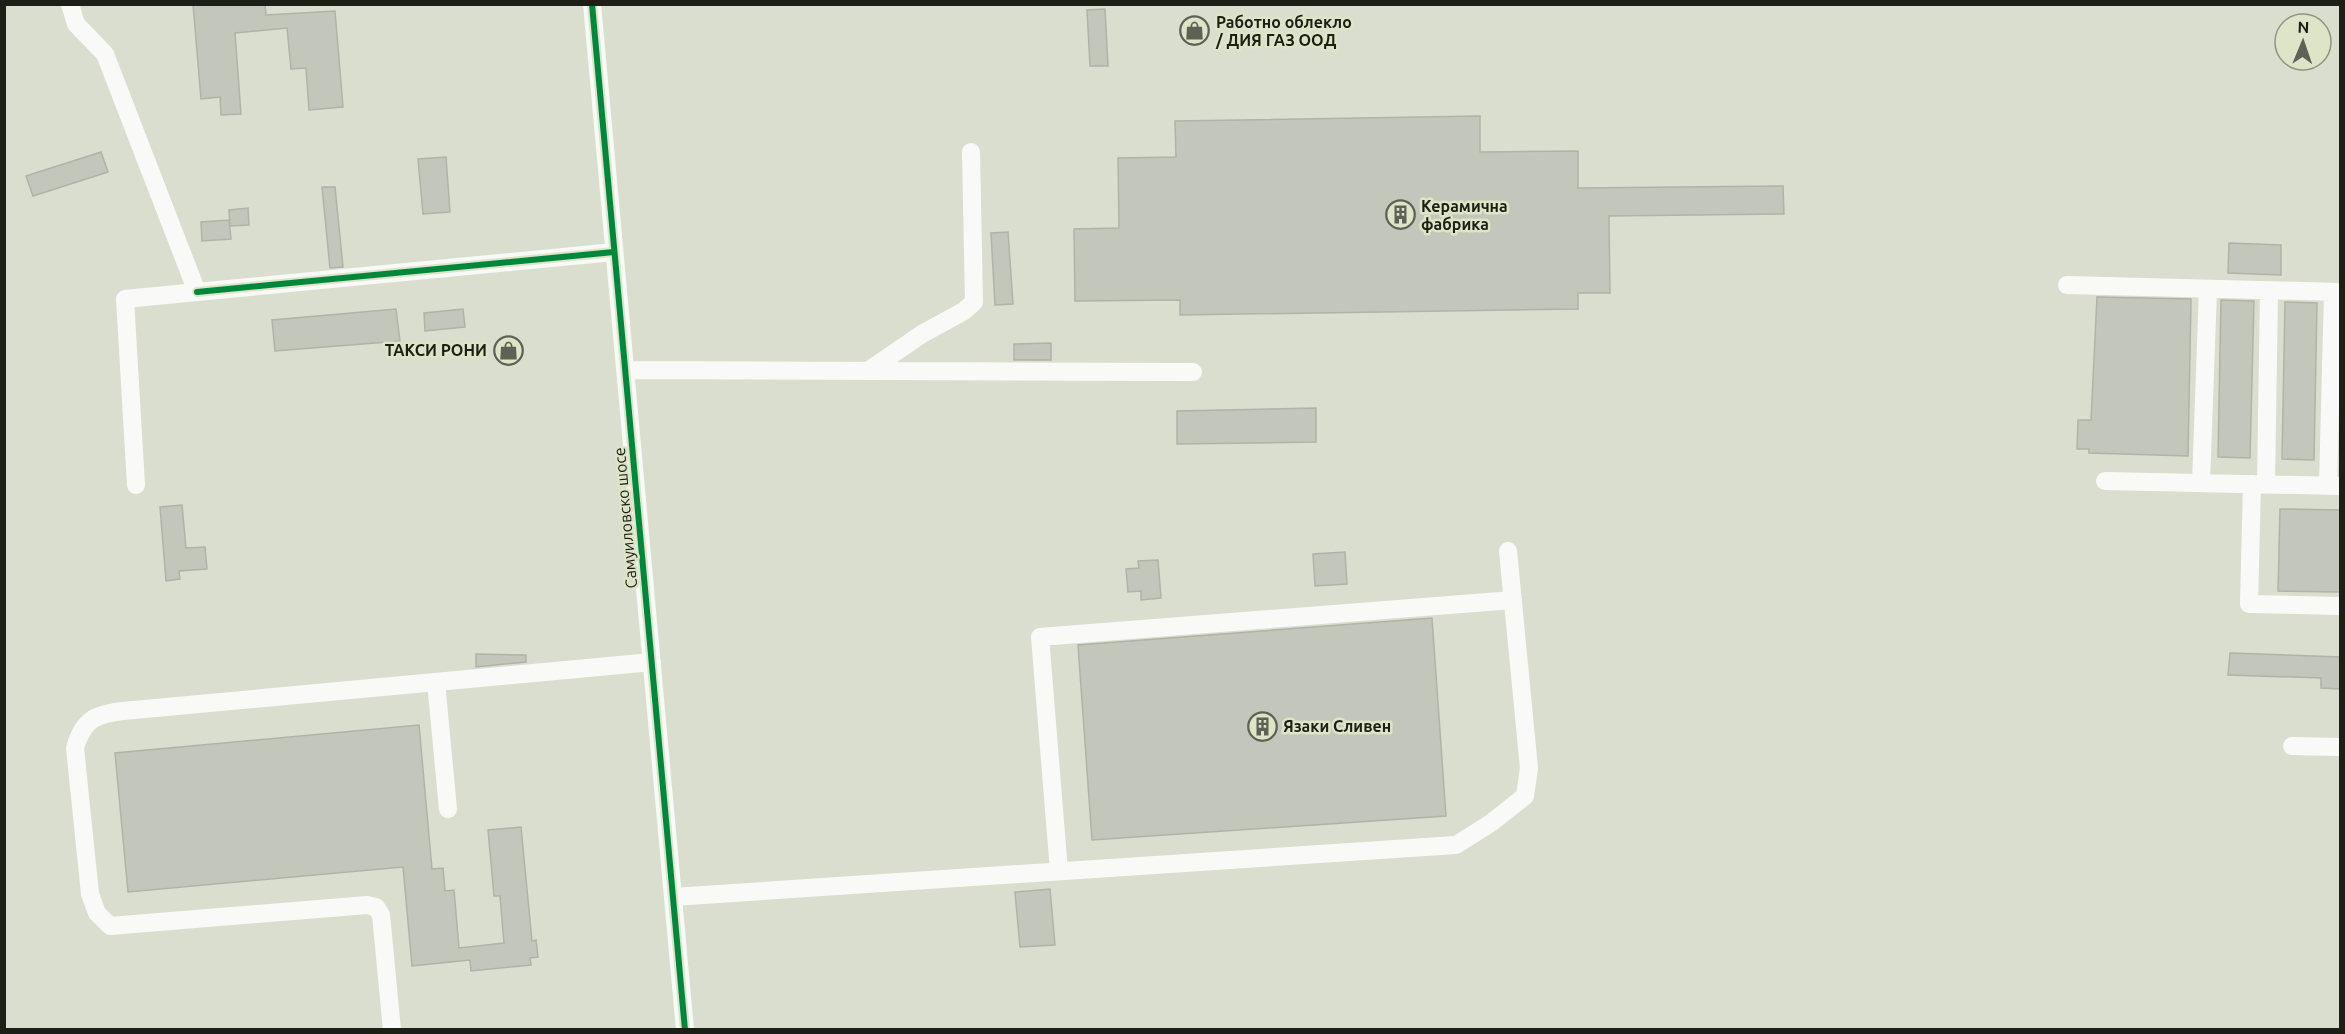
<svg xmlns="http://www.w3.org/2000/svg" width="2345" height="1034" viewBox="0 0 2345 1034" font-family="Ubuntu,sans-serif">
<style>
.building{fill:#c3c6ba;stroke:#b0b3a7;stroke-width:1.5}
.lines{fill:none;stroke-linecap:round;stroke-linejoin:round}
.minor{stroke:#f9faf8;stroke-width:18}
.cycleway-casing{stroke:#dde4c8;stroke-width:10}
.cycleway{stroke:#00873e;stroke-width:6}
.labels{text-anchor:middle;stroke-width:5;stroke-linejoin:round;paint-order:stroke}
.poi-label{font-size:16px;font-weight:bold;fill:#1c1f15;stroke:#dde4c8;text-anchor:start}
.street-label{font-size:16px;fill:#1c1f15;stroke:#dde4c8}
</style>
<rect width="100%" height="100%" fill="#dadece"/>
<path class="building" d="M 193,4 L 265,4 L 266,15 L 335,11 L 343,107 L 309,110 L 306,68 L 291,69 L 287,28 L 235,33 L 241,114 L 221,115 L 220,97 L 201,99 Z
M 1105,9 L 1108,66 L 1090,66 L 1087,10 Z
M 1480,116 L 1480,152 L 1578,151 L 1578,188 L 1783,186 L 1784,214 L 1609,216 L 1610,293 L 1578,293 L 1578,309 L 1180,315 L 1180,300 L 1075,301 L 1074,229 L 1119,228 L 1118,158 L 1176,157 L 1175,121 Z
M 101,152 L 108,172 L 33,196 L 26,176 Z
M 446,157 L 450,212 L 423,214 L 418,159 Z
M 322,187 L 335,187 L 343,267 L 330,268 Z
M 248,208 L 249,225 L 230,226 L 229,210 Z
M 229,220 L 231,239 L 202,241 L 201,222 Z
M 1008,232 L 1013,304 L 995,305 L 991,233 Z
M 2229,243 L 2281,245 L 2281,275 L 2228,273 Z
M 2097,297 L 2191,299 L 2188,456 L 2089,453 L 2089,449 L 2077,449 L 2078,420 L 2091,420 Z
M 2221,300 L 2254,301 L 2250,458 L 2218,457 Z
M 2285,302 L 2317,303 L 2314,460 L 2282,459 Z
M 396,309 L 400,341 L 275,351 L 272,320 Z
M 463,309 L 465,327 L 425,331 L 424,313 Z
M 1051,343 L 1051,360 L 1014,360 L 1014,344 Z
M 1316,408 L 1316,442 L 1177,444 L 1177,411 Z
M 182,505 L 186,548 L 205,547 L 207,569 L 179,571 L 180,579 L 166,581 L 160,507 Z
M 2280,509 L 2340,510 L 2340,592 L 2278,591 Z
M 1345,552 L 1347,584 L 1315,586 L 1313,554 Z
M 1158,560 L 1161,598 L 1141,600 L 1141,591 L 1128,592 L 1126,569 L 1139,568 L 1138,561 Z
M 1432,618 L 1446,816 L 1092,840 L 1078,645 Z
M 2230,653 L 2340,657 L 2340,689 L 2321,688 L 2321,678 L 2228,675 Z
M 476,654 L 526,655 L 526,662 L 476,667 Z
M 419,725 L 432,869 L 443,868 L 445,891 L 454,890 L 459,948 L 504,943 L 500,896 L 494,896 L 488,830 L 521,827 L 532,941 L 536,940 L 538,957 L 530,958 L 531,965 L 471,971 L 470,960 L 412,966 L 403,867 L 128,892 L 115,753 Z
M 1050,889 L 1055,945 L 1020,947 L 1015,892 Z"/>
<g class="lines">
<path class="minor" d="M 70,4 L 76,24 L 105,54 L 197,292 L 125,299 L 136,485
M 592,4 L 685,1030
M 2067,285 L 2340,292
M 197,292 L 614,252
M 625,370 L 1193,372
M 868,371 L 922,334 L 964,311 L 974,302 L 971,152
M 2105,481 L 2340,486
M 2201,483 L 2208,289
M 2252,484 L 2249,604 L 2340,606
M 2266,484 L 2269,291
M 2328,485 L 2333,292
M 436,682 L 448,809
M 2292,746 L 2340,747
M 1059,871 L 1040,637 L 1513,600
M 673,897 L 1456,845 L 1491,823 L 1525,796 L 1529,768 L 1508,551
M 392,1030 L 381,915 L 376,907 L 367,905 L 110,926 L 97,913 L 90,894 L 75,748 C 83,720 95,714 123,711 L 652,662"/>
<defs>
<path id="cycleway" d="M 592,4 L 685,1030
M 197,292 L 614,252"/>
</defs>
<use href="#cycleway" class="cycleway-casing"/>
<use href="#cycleway" class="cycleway"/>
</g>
<defs>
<symbol id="shop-ring" viewBox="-11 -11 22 22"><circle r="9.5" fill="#dde4c8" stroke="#5e6256" stroke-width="1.5"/><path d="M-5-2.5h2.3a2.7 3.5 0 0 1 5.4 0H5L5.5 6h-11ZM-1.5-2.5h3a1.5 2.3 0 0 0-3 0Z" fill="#5e6256"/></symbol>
<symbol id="building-ring" viewBox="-11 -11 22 22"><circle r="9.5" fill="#dde4c8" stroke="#5e6256" stroke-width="1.5"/><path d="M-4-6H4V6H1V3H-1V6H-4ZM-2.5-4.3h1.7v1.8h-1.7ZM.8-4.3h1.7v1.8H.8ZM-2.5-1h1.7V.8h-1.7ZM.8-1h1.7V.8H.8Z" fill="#5e6256"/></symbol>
</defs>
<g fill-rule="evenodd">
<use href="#shop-ring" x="1178" y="14" width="33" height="33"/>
<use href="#building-ring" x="1384" y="198" width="33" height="33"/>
<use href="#shop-ring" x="492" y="334" width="33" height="33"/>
<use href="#building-ring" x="1246" y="710" width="33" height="33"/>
</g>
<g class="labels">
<g class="poi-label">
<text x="1216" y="28">Работно облекло<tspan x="1216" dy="18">/ ДИЯ ГАЗ ООД</tspan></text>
<text x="1421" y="212">Керамична<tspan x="1421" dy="18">фабрика</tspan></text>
<text x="487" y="356" text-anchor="end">ТАКСИ РОНИ</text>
<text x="1283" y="732">Язаки Сливен</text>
</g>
<g class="street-label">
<text transform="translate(625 518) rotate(-95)" y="6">Самуиловско шосе</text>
</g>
</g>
<rect width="2345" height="1034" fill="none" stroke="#1c1f15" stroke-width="12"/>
<g transform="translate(2303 42) rotate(2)"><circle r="28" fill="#dde4c8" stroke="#909580" stroke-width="1.5"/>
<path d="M0-4.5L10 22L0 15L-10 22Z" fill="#5e6256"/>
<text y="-9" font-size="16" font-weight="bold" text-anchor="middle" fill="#1c1f15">N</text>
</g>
</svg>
